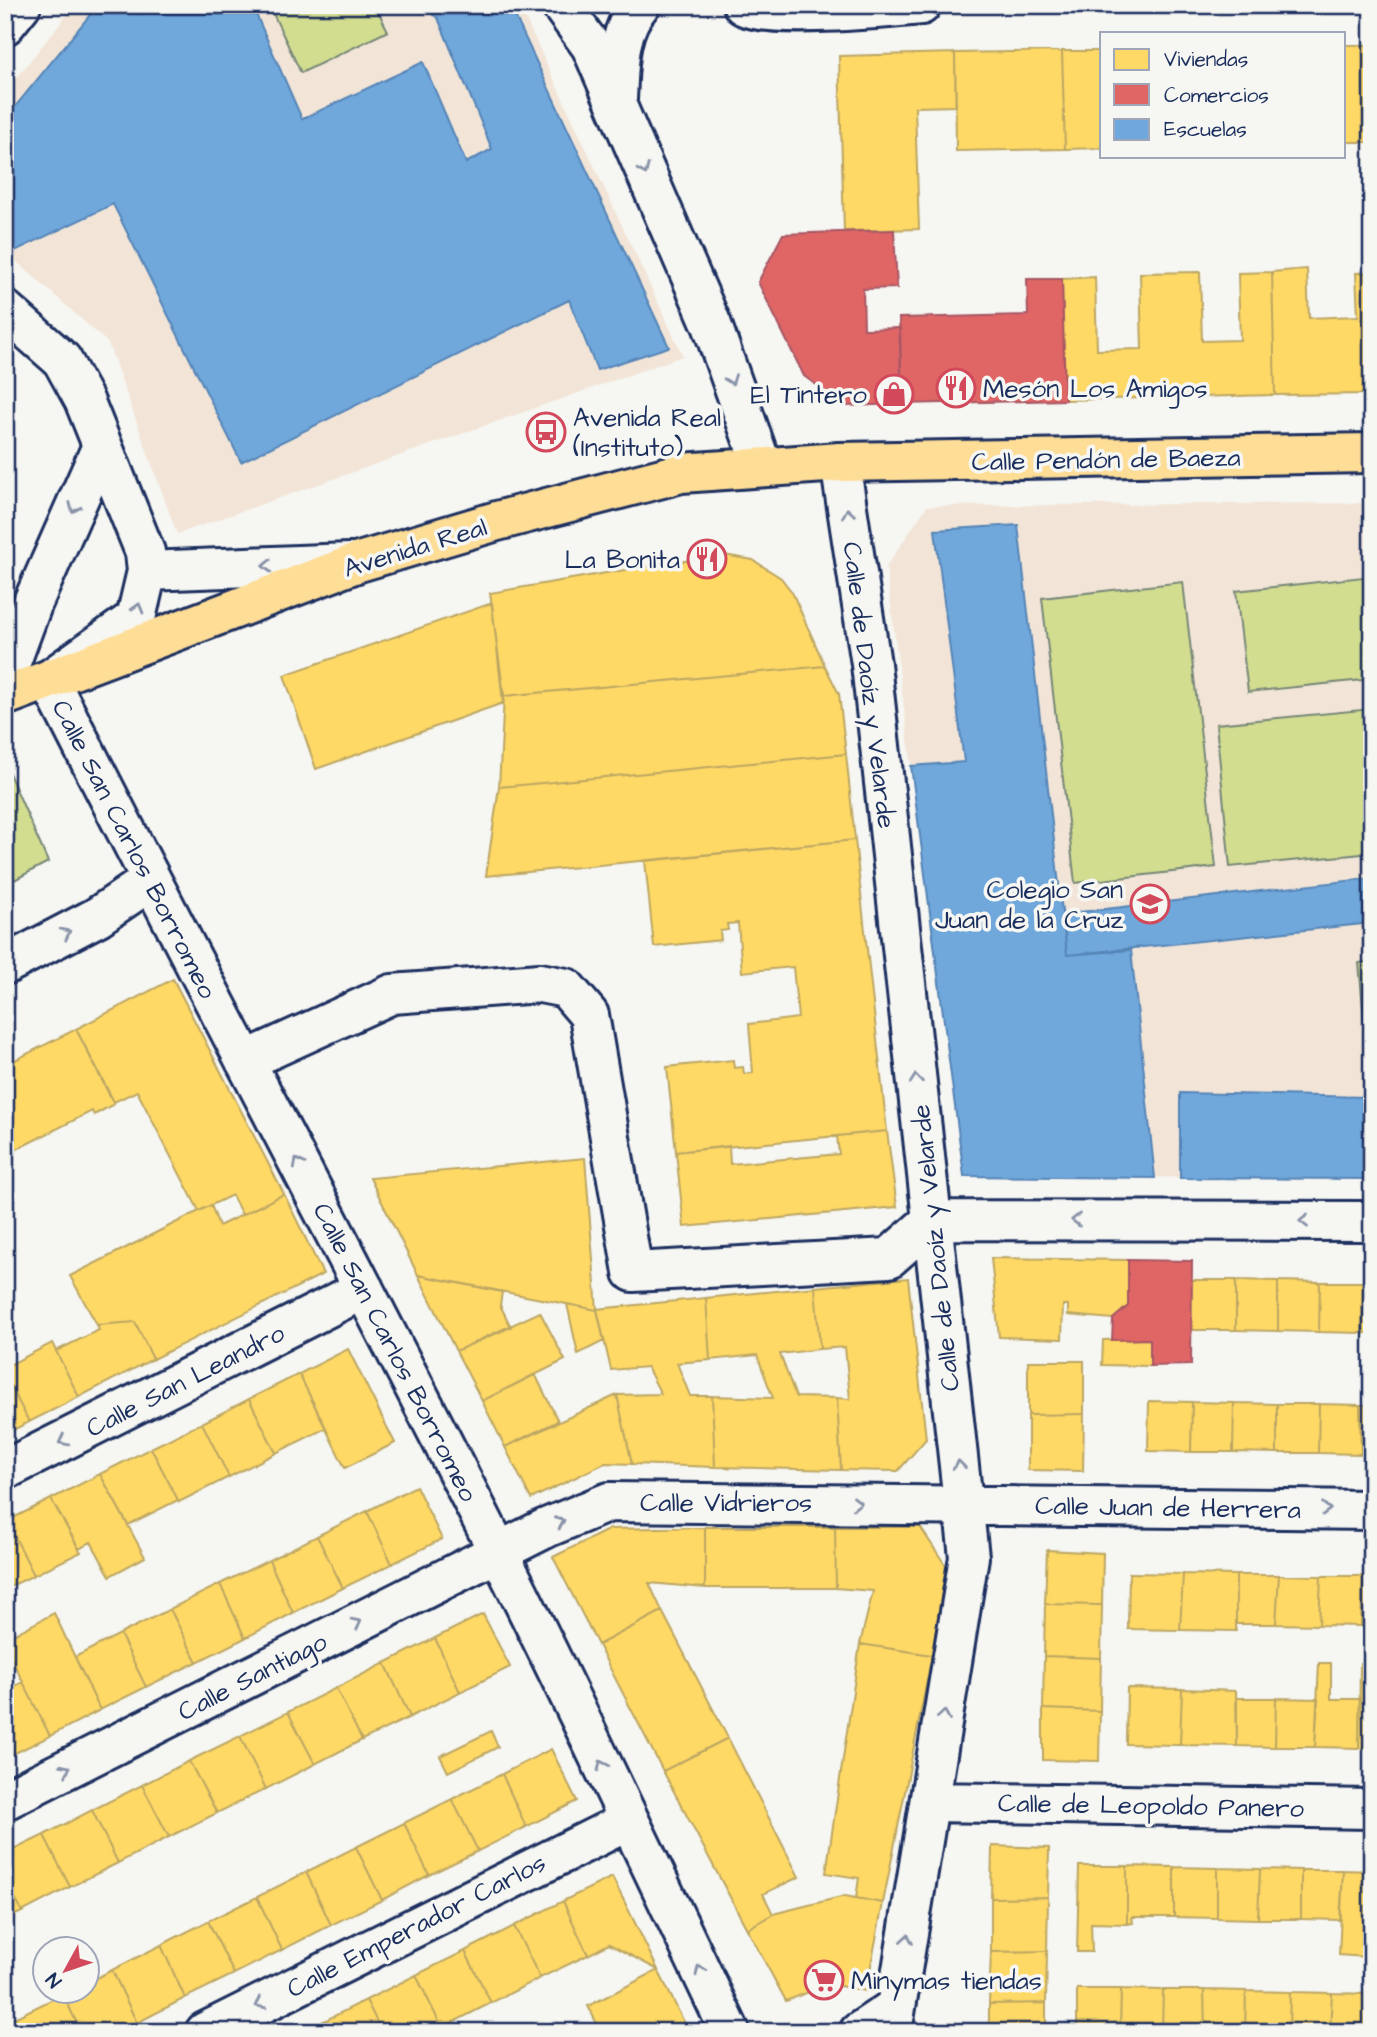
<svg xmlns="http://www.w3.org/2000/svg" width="1377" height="2037" viewBox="0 0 1377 2037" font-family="'Architects Daughter',sans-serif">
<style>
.built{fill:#f2e5d7}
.green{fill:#d2dd90;stroke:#768677;stroke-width:2}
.homes{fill:#ffd966;stroke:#bba664;stroke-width:2}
.shops{fill:#e06666;stroke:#a55664;stroke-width:2}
.schools{fill:#6fa8dc;stroke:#5684b6;stroke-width:2}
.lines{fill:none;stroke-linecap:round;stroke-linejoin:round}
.minor-casing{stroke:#1b2f5e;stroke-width:44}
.major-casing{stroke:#1b2f5e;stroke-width:44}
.minor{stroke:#f6f6f2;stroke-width:38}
.major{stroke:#fedd96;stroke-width:38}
.oneway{stroke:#8892a8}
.labels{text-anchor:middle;stroke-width:7;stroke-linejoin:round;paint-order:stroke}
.poi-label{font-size:26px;fill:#1b2f5e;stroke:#f6f6f2;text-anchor:start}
.street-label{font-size:26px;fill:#1b2f5e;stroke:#f6f6f2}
</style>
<rect width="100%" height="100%" fill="#f6f6f2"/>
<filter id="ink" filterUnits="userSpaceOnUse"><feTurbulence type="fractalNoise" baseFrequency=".0143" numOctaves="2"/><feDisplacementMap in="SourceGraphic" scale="14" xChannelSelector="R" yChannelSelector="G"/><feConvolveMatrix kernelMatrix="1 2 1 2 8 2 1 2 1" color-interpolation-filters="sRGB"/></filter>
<g filter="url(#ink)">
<path class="built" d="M 75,5 L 519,5 L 683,356 L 177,534 L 108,343 L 5,251 L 5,92 Z
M 1372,503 L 1372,1042 L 1366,1043 L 1372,1119 L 1372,1179 L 964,1176 L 886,567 L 927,506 Z"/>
<path class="green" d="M 269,5 L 375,5 L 388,31 L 301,73 Z
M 1372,576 L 1372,679 L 1248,692 L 1236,591 Z
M 1183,582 L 1216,867 L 1075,883 L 1042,598 Z
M 1372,709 L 1372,853 L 1230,867 L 1216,724 Z
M 5,764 L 48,862 L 5,885 Z
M 1372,961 L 1372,1042 L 1366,1042 L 1359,963 Z"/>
<path class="homes" d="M 1344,45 L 1372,45 L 1372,142 L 1344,142 Z
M 1062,51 L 1065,149 L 956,151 L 955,53 Z
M 1062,51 L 1102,51 L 1102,148 L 1065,149 Z
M 955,53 L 956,106 L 915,107 L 919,229 L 844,231 L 839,56 Z
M 1307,269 L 1309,318 L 1358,316 L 1356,273 L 1372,272 L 1372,394 L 1275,395 L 1272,272 Z
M 1200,272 L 1202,341 L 1240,340 L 1238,273 L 1272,272 L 1275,395 L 1065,400 L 1062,279 L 1095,277 L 1097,350 L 1142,349 L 1140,273 Z
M 724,555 L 753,560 L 781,578 L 792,592 L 825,666 L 504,696 L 490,593 L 612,572 Z
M 492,603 L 503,703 L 316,769 L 284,675 Z
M 825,666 L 839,694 L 846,754 L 499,787 L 504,696 Z
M 846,754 L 855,840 L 486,876 L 499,787 Z
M 855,840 L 887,1131 L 676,1152 L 667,1067 L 733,1060 L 734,1068 L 743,1067 L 744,1074 L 753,1073 L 749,1024 L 798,1018 L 793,967 L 742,972 L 738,923 L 727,924 L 728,930 L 720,931 L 721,940 L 654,947 L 645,861 Z
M 173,979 L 284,1194 L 242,1215 L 232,1195 L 199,1211 L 137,1091 L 114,1102 L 76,1029 Z
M 76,1029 L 114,1104 L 94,1115 L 92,1111 L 5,1155 L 5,1065 Z
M 887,1131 L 897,1207 L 684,1227 L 676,1152 L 729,1146 L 730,1164 L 839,1154 L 837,1136 Z
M 585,1158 L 597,1310 L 418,1275 L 370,1178 Z
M 284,1194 L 323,1274 L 153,1359 L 135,1322 L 97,1325 L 70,1276 L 211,1205 L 219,1226 Z
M 991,1258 L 1128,1260 L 1128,1306 L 1113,1319 L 1068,1315 L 1068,1305 L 1063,1305 L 1062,1339 L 999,1337 Z
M 418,1275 L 502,1292 L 500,1305 L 511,1327 L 456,1351 Z
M 908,1278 L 926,1439 L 898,1471 L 841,1470 L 837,1398 L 850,1399 L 845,1347 L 820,1349 L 815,1287 Z
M 1192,1280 L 1236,1280 L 1236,1330 L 1191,1330 Z
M 1236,1280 L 1278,1281 L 1278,1331 L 1236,1330 Z
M 1278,1281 L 1320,1282 L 1319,1332 L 1278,1331 Z
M 1320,1282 L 1363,1282 L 1362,1333 L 1319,1332 Z
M 1363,1282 L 1372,1283 L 1372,1333 L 1362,1333 Z
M 815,1287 L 820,1349 L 780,1354 L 796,1397 L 837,1398 L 841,1470 L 715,1467 L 712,1396 L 773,1398 L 757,1355 L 710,1360 L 706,1298 Z
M 706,1298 L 710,1360 L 677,1363 L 690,1396 L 712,1396 L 715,1467 L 632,1464 L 617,1395 L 661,1394 L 647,1367 L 611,1370 L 597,1309 Z
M 567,1304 L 597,1310 L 604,1341 L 578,1354 Z
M 540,1312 L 565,1360 L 482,1401 L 456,1351 Z
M 135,1322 L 153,1359 L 79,1397 L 56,1351 L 99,1330 L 97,1325 Z
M 1150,1339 L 1150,1366 L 1102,1365 L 1103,1340 Z
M 52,1343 L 79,1397 L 29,1422 L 5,1375 L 5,1367 Z
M 348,1349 L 395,1443 L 345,1468 L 299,1374 Z
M 1028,1361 L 1084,1361 L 1084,1414 L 1028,1415 Z
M 299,1374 L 326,1428 L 276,1453 L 249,1399 Z
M 535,1374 L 558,1421 L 505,1447 L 482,1401 Z
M 5,1375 L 29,1422 L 5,1434 Z
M 617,1395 L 632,1464 L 605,1463 L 531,1499 L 505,1447 Z
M 249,1399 L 276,1453 L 229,1477 L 202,1423 Z
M 1149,1401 L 1192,1402 L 1191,1452 L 1148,1451 Z
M 1192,1402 L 1234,1403 L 1233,1452 L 1191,1452 Z
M 1234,1403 L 1277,1404 L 1277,1453 L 1233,1452 Z
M 1277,1404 L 1319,1404 L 1318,1453 L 1277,1453 Z
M 1319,1404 L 1360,1405 L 1361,1454 L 1318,1453 Z
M 1360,1405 L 1372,1405 L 1372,1455 L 1361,1454 Z
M 1084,1414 L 1083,1471 L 1028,1470 L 1028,1415 Z
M 202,1423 L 229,1477 L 179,1502 L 151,1448 Z
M 151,1448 L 178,1500 L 128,1525 L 100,1474 Z
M 100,1474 L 145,1557 L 110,1576 L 91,1542 L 79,1549 L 51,1499 Z
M 416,1486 L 442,1539 L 392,1564 L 367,1511 Z
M 51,1499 L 81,1552 L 34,1575 L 7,1521 Z
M 367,1511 L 392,1564 L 343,1588 L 317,1536 Z
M 7,1521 L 34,1575 L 5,1589 L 5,1522 Z
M 705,1527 L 835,1527 L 836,1588 L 705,1588 Z
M 705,1527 L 705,1588 L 649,1583 L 662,1611 L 598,1645 L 553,1557 L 610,1529 Z
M 835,1527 L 920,1527 L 946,1566 L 932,1655 L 860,1644 L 873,1591 L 836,1588 Z
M 317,1536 L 343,1588 L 293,1613 L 269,1560 Z
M 1047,1550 L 1103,1553 L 1102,1605 L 1045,1604 Z
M 269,1560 L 293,1613 L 245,1638 L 220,1584 Z
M 1129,1573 L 1183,1574 L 1180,1630 L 1128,1629 Z
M 1183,1574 L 1236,1575 L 1236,1631 L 1180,1630 Z
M 1236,1575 L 1279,1575 L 1276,1624 L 1236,1624 Z
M 1279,1575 L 1321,1576 L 1319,1625 L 1276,1624 Z
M 1321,1576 L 1363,1576 L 1361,1626 L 1319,1625 Z
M 1363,1576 L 1372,1576 L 1372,1626 L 1361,1626 Z
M 220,1584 L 245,1638 L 197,1662 L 170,1609 Z
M 1045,1604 L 1102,1605 L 1101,1658 L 1044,1656 Z
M 170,1609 L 197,1662 L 146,1687 L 120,1634 Z
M 662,1611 L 728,1738 L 663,1771 L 598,1645 Z
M 54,1613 L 100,1710 L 50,1736 L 5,1646 L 5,1639 Z
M 483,1614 L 510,1667 L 460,1692 L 435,1638 Z
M 120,1634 L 146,1687 L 100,1710 L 75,1657 Z
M 435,1638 L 460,1692 L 410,1717 L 385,1663 Z
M 860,1644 L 932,1655 L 883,1903 L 856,1898 L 859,1878 L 826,1873 Z
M 1044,1656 L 1101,1658 L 1100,1711 L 1043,1709 Z
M 1372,1662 L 1372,1749 L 1359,1748 L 1360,1663 Z
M 385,1663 L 410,1717 L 362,1740 L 336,1688 Z
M 1319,1663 L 1331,1663 L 1331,1699 L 1360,1699 L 1359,1748 L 1315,1747 Z
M 23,1682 L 50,1736 L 5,1758 L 5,1692 Z
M 336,1688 L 362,1740 L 315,1764 L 288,1712 Z
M 1127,1688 L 1182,1689 L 1180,1745 L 1126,1744 Z
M 1182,1689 L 1236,1691 L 1237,1746 L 1180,1745 Z
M 1237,1698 L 1276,1698 L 1275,1747 L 1237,1746 Z
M 1276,1698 L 1318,1699 L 1315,1747 L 1275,1747 Z
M 1043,1709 L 1100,1711 L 1099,1761 L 1043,1760 Z
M 288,1712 L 315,1764 L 266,1789 L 240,1736 Z
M 491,1731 L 498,1747 L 448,1772 L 440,1756 Z
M 240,1736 L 266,1789 L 217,1813 L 189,1761 Z
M 728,1738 L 799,1877 L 763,1894 L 773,1914 L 747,1929 L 663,1771 Z
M 551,1749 L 577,1801 L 526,1827 L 502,1774 Z
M 189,1761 L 217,1813 L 169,1837 L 142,1785 Z
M 502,1774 L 526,1827 L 478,1851 L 452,1799 Z
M 142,1785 L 169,1837 L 118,1863 L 92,1810 Z
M 452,1799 L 478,1851 L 429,1875 L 404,1823 Z
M 92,1810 L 118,1863 L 70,1887 L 44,1835 Z
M 404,1823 L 429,1875 L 382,1900 L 356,1847 Z
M 44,1835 L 70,1887 L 22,1912 L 5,1878 L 5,1854 Z
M 992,1846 L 1049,1848 L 1048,1897 L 991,1898 Z
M 356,1847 L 382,1900 L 331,1925 L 306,1872 Z
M 1079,1866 L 1127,1866 L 1127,1924 L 1091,1923 L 1092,1952 L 1077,1952 Z
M 1127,1866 L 1174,1867 L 1174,1917 L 1132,1917 L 1133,1923 L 1127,1924 Z
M 1174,1867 L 1217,1868 L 1217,1918 L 1174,1917 Z
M 1217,1868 L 1260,1869 L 1258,1919 L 1217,1918 Z
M 1260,1869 L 1301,1870 L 1301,1919 L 1258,1919 Z
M 1301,1870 L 1343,1870 L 1340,1920 L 1301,1919 Z
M 1343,1870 L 1372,1871 L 1372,1921 L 1364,1921 L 1365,1957 L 1339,1955 Z
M 306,1872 L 331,1925 L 282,1950 L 257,1897 Z
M 612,1877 L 638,1929 L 658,1970 L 609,1944 L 588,1955 L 563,1901 Z
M 5,1878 L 22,1912 L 5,1920 Z
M 845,1896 L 883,1903 L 866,1991 L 829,1984 L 786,2001 L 747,1929 L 773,1914 Z
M 257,1897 L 282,1950 L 234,1974 L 208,1921 Z
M 1048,1897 L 1047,1951 L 991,1952 L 991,1898 Z
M 563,1901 L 588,1955 L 540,1978 L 514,1926 Z
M 208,1921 L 234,1974 L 185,1998 L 161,1945 Z
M 514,1926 L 540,1978 L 491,2003 L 465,1951 Z
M 161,1945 L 185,1998 L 137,2023 L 112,1970 Z
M 465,1951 L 491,2003 L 442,2028 L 416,1975 Z
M 1047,1951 L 1046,2003 L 989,2004 L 991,1952 Z
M 112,1970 L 137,2023 L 119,2032 L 81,2032 L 63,1994 L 68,1992 L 88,1992 L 88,1982 Z
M 658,1970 L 689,2032 L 601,2032 L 588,2006 Z
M 416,1975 L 442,2028 L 434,2032 L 382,2032 L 366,2000 Z
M 1077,1989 L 1121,1989 L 1120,2032 L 1077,2032 Z
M 1121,1989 L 1163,1990 L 1162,2032 L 1120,2032 Z
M 1163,1990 L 1204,1990 L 1205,2032 L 1162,2032 Z
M 1204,1990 L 1246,1991 L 1245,2032 L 1205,2032 Z
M 1246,1991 L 1290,1992 L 1289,2032 L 1245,2032 Z
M 1290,1992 L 1332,1993 L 1330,2032 L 1289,2032 Z
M 1332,1993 L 1372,1994 L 1372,2032 L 1330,2032 Z
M 63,1994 L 81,2032 L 21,2032 L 14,2018 Z
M 366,2000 L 382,2032 L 319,2032 L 316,2025 Z
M 1046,2003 L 1046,2032 L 989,2032 L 989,2004 Z
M 14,2018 L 21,2032 L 5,2032 L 5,2023 Z"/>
<path class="shops" d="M 894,230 L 897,288 L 863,289 L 864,329 L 900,328 L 902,404 L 845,406 L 804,376 L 758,282 L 783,234 Z
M 1027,279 L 1062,279 L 1065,400 L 902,404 L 899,318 L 1028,315 Z
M 1128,1260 L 1192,1261 L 1191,1365 L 1150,1366 L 1150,1339 L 1112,1340 L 1113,1319 L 1128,1306 Z"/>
<path class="schools" d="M 98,5 L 252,5 L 302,119 L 423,62 L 466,163 L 492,149 L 438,18 L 421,5 L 510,5 L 669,347 L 597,370 L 569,300 L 241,462 L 113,204 L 15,251 L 5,232 L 5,119 Z
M 1018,525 L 1067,955 L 1131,950 L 1155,1178 L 964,1176 L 911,766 L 964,762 L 935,530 Z
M 1372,878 L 1372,923 L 1067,955 L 1063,914 Z
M 1180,1093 L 1370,1097 L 1372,1179 L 1180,1178 Z"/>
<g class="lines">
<defs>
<path id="minor" d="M 561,5 L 591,46 L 712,325 L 762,466
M 743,5 C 766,20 889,8 921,5
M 5,25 L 21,5
M 617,99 C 619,67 617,31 640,5
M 5,310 L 62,360 L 84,400 L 145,552 L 147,571 L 136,618 L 49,680 C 203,985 366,1287 519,1593 C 591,1738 660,1885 730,2032
M 840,462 L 871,664 L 969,1557 L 892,2032
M 147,571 L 350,563
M 5,678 L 33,602 L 102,446
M 5,965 L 97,917 L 150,881
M 245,1061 L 392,994 L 540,983 L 566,988 L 589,1015 L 633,1272 L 889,1258 L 932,1220 L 1372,1221
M 5,1470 L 364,1289
M 5,1800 L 546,1528 L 609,1502 L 1372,1510
M 930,1802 L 1372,1809
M 205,2032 L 628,1821
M 859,2032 L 896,2007"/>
<path id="major" d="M 5,696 L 359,562 L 497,521 L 681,473 L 840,462 L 1372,453"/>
</defs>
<use href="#minor" class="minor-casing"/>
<use href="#major" class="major-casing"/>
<use href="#minor" class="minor"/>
<use href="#major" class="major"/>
</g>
<defs><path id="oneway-chevron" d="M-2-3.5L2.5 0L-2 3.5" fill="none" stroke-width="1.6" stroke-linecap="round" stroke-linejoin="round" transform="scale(1.75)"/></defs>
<g class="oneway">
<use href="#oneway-chevron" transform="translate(644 170) rotate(66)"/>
<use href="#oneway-chevron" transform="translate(731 380) rotate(70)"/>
<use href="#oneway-chevron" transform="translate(74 508) rotate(114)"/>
<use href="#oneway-chevron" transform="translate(848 513) rotate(-99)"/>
<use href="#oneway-chevron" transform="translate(267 566) rotate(178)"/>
<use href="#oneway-chevron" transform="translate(138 608) rotate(-74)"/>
<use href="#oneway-chevron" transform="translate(66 933) rotate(-27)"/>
<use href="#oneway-chevron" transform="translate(916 1079) rotate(-96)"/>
<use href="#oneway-chevron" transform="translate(298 1163) rotate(-118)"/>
<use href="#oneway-chevron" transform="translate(1076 1220) rotate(-180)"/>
<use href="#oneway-chevron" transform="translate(1304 1221) rotate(-180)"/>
<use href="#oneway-chevron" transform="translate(63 1441) rotate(153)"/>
<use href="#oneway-chevron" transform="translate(959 1465) rotate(-96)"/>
<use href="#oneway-chevron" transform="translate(857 1503)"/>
<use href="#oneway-chevron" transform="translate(1326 1509) rotate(1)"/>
<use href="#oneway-chevron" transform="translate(560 1522) rotate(-22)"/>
<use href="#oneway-chevron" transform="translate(357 1623) rotate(-27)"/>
<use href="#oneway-chevron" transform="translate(944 1715) rotate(-81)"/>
<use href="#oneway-chevron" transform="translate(602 1765) rotate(-116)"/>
<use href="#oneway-chevron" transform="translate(66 1769) rotate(-27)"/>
<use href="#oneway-chevron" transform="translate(907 1939) rotate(-81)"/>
<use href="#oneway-chevron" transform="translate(700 1970) rotate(-116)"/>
<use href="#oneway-chevron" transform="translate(260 2004) rotate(153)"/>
</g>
</g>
<defs>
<symbol id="restaurant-ring" viewBox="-11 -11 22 22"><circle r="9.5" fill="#f6f6f2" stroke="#d1495b" stroke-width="1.5"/><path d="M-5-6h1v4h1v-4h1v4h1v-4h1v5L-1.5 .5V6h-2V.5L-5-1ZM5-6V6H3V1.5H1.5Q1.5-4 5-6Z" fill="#d1495b"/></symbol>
<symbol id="shop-ring" viewBox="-11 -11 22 22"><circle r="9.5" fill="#f6f6f2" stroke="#d1495b" stroke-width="1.5"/><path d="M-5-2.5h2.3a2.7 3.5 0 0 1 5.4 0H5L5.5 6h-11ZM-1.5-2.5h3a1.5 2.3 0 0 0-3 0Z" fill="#d1495b"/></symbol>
<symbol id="bus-ring" viewBox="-11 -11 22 22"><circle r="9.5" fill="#f6f6f2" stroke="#d1495b" stroke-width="1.5"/><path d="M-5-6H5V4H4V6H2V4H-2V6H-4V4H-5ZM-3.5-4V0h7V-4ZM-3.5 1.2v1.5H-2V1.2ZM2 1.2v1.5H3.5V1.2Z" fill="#d1495b"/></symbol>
<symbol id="school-ring" viewBox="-11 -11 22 22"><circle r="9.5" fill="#f6f6f2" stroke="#d1495b" stroke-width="1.5"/><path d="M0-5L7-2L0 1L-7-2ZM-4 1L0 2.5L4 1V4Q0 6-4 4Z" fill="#d1495b"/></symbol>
<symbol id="supermarket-ring" viewBox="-11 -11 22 22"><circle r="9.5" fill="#f6f6f2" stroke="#d1495b" stroke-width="1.5"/><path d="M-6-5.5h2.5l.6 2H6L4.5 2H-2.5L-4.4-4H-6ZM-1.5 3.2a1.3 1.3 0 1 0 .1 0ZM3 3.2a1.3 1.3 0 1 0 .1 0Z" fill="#d1495b"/></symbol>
</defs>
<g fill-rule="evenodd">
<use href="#restaurant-ring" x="934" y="366" width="44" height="44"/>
<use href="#shop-ring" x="872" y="372" width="44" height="44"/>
<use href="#bus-ring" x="524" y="410" width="44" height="44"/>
<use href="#restaurant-ring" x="685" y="537" width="44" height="44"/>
<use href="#school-ring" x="1128" y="882" width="44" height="44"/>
<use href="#supermarket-ring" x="802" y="1958" width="44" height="44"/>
</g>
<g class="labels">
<g class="poi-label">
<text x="983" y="397">Mesón Los Amigos</text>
<text x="867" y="403" text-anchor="end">El Tintero</text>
<text x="573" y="426">Avenida Real<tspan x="573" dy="30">(Instituto)</tspan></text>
<text x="680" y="568" text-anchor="end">La Bonita</text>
<text x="1123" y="898" text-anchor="end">Colegio San<tspan x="1123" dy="30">Juan de la Cruz</tspan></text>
<text x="851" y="1989">Minymas tiendas</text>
</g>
<g class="street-label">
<text transform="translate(1106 459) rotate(-1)" y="9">Calle Pendón de Baeza</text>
<text transform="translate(415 547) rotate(-17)" y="9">Avenida Real</text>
<text transform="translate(870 685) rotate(83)" y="9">Calle de Daoíz y Velarde</text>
<text transform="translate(135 849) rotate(63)" y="9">Calle San Carlos Borromeo</text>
<text transform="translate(935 1248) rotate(-96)" y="9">Calle de Daoíz y Velarde</text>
<text transform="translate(396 1352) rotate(63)" y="9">Calle San Carlos Borromeo</text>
<text transform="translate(185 1380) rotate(-27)" y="9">Calle San Leandro</text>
<text x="726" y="1511">Calle Vidrieros</text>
<text transform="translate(1168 1507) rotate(1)" y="9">Calle Juan de Herrera</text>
<text transform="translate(252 1676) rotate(-27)" y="9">Calle Santiago</text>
<text transform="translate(1151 1805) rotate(1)" y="9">Calle de Leopoldo Panero</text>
<text transform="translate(416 1925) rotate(-27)" y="9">Calle Emperador Carlos</text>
</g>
</g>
<rect width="1377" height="2037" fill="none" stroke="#f6f6f2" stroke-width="28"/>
<rect x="14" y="14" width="1349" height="2009" fill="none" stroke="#1b2f5e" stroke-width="2.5" filter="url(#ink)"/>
<rect x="1100" y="32" width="245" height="126" fill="#f6f6f2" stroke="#9ea6b7" stroke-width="2"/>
<rect x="1114" y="49" width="35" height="21" fill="#ffd966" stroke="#9ea6b7" stroke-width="2"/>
<text x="1164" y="66" font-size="21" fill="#1b2f5e">Viviendas</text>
<rect x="1114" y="84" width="35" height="21" fill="#e06666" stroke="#9ea6b7" stroke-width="2"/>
<text x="1164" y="102" font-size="21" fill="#1b2f5e">Comercios</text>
<rect x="1114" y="119" width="35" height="21" fill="#6fa8dc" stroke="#9ea6b7" stroke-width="2"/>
<text x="1164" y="136" font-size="21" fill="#1b2f5e">Escuelas</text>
<g transform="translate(66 1970) rotate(230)"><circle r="33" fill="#f6f6f2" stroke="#9ea6b7" stroke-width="2"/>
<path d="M0-5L12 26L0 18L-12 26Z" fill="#d1495b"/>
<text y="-10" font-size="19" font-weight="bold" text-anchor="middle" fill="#1b2f5e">N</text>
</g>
</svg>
